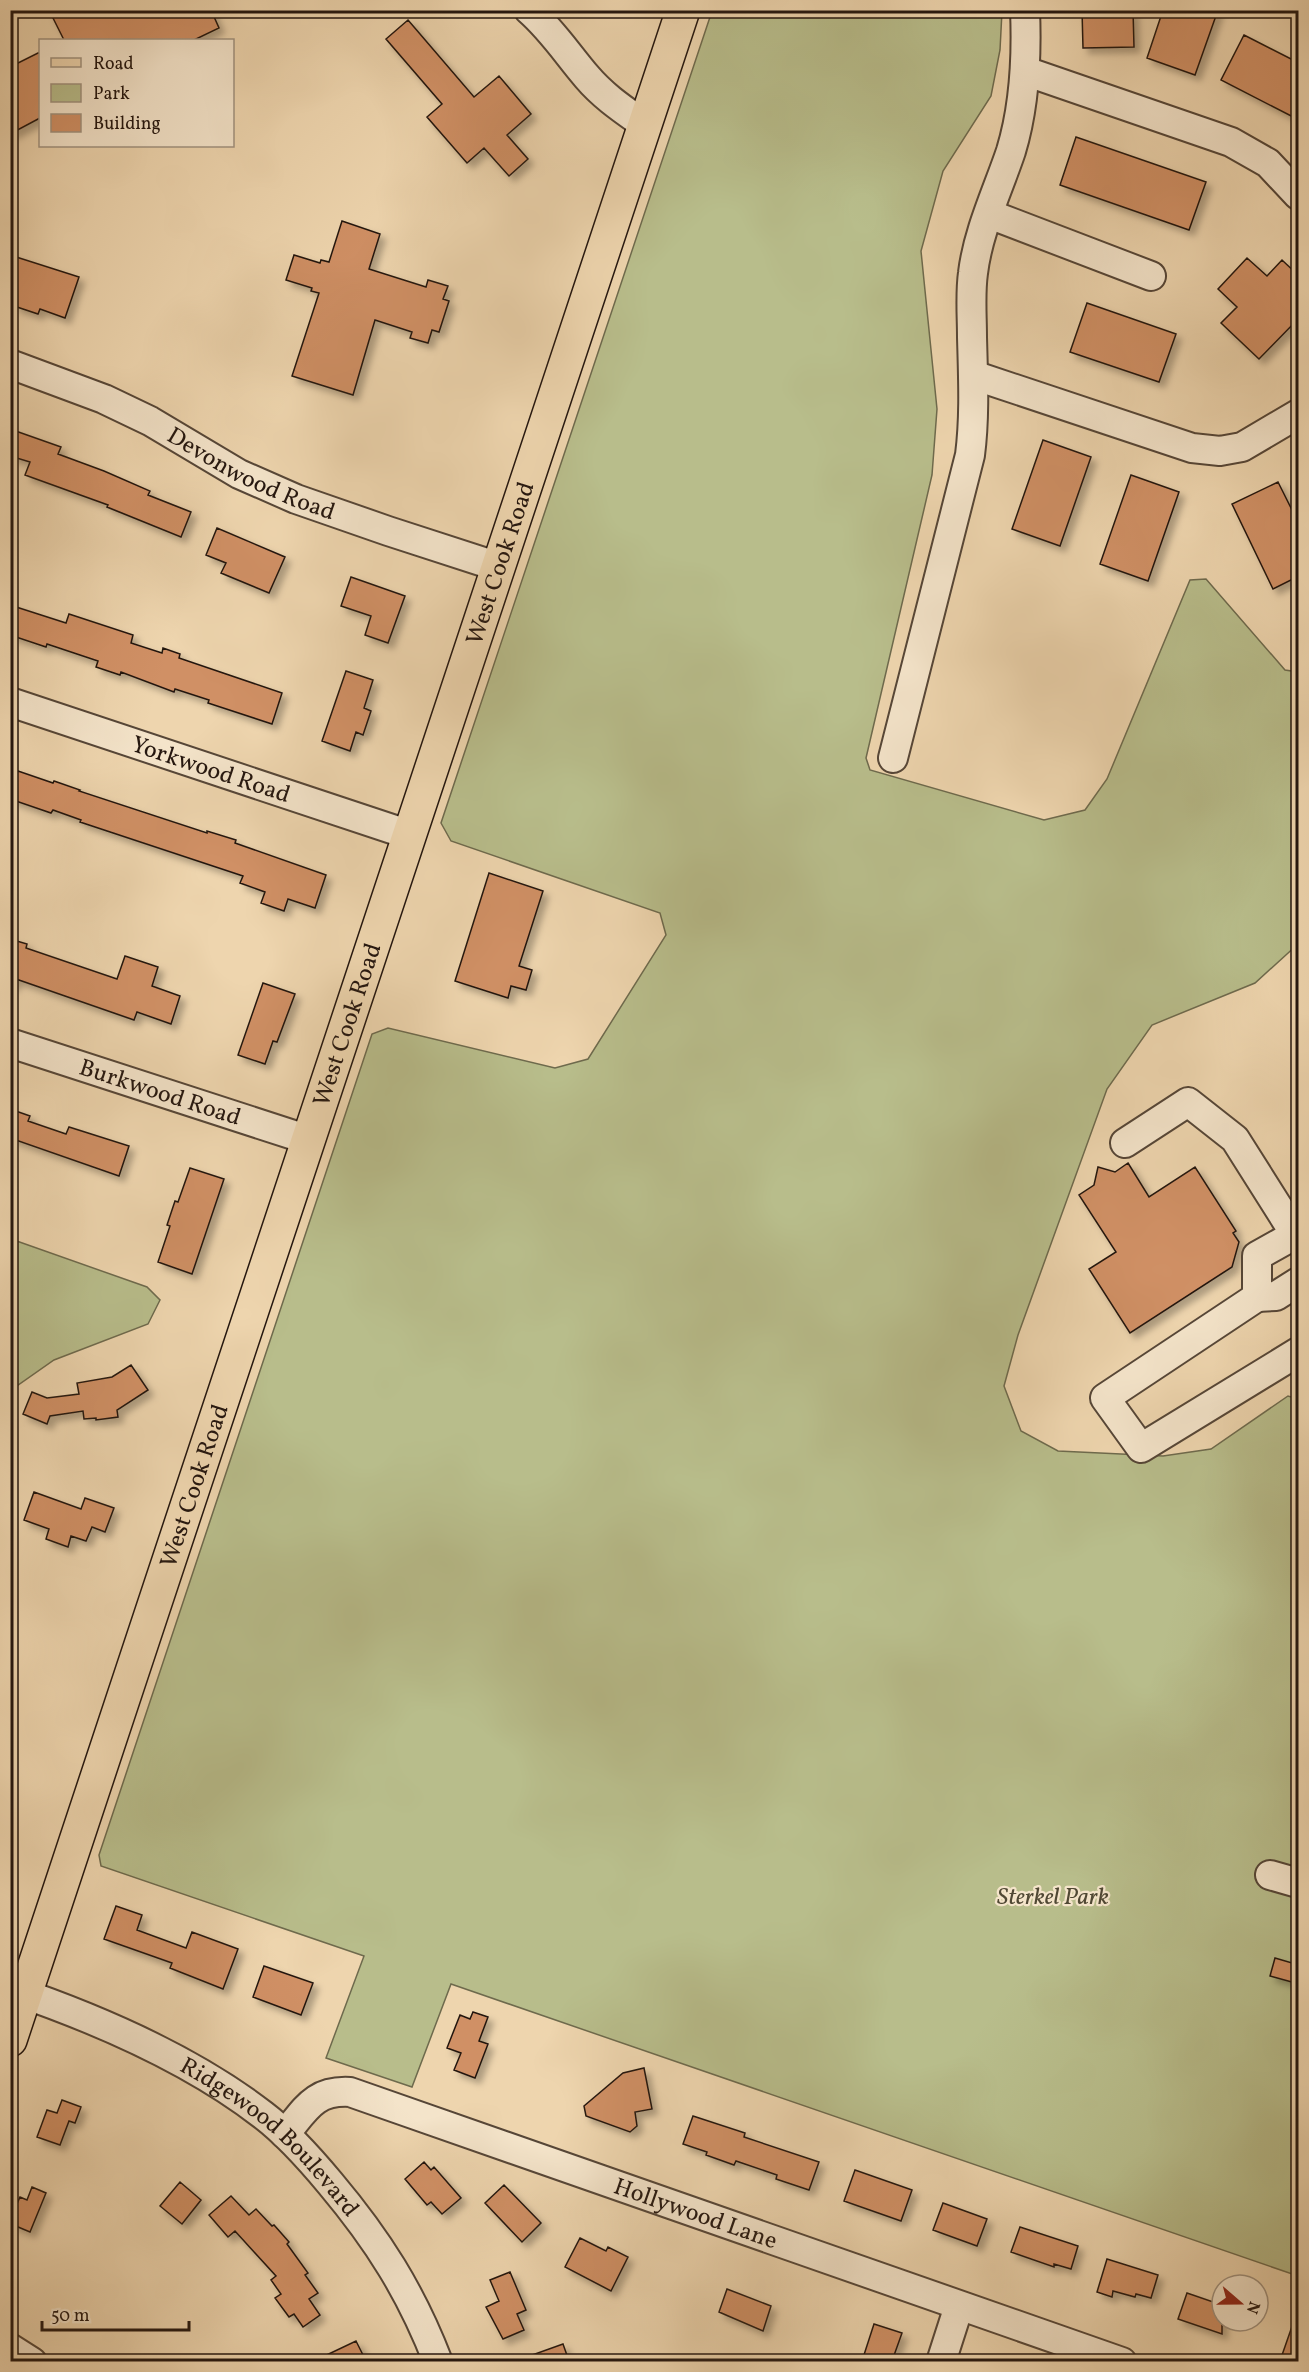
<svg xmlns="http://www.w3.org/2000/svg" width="1309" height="2372" viewBox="0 0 1309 2372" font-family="Vollkorn,serif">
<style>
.green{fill:#b8bd8b;stroke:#6e6a4d;stroke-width:1.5}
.building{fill:#d09065;stroke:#24160f;stroke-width:1.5;filter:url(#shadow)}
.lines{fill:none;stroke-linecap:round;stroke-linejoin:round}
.minor-casing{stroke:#564637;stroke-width:32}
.major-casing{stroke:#24160f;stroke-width:36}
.minor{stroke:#f4e4ca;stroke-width:28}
.major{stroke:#eed5ae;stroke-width:33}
.labels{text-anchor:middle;stroke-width:4.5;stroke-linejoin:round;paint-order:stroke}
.street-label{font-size:24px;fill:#24160f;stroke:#f4e4ca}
.park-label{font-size:24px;font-style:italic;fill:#504834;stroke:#f4e4ca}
</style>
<defs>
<filter id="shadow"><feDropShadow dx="5.5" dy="5.5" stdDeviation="3" flood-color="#0004"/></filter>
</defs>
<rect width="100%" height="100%" fill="#eed5ae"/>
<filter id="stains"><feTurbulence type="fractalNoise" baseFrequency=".00333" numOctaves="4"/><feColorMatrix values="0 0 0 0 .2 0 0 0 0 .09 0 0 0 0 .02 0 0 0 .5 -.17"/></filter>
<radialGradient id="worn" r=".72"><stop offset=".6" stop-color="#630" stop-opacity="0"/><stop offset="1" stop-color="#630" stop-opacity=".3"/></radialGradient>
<path class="green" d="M 712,11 L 1002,11 L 1000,50 L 991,96 L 943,171 L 921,251 L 937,409 L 932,475 L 866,758 L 870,770 L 1044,820 L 1085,810 L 1107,779 L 1190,580 L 1206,579 L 1285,670 L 1298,672 L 1298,944 L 1255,983 L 1152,1025 L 1107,1089 L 1018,1335 L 1004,1386 L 1021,1431 L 1058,1451 L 1163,1456 L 1211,1449 L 1288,1396 L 1298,1399 L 1298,2276 L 451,1984 L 412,2087 L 326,2058 L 364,1956 L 101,1866 L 99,1855 L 372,1034 L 388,1028 L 555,1068 L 588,1059 L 666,935 L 660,913 L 451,841 L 441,823 Z
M 11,1239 L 147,1287 L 160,1300 L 148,1324 L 54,1360 L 11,1390 Z"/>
<path class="building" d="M 49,10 L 211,10 L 219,28 L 194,40 L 64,40 Z
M 1082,10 L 1133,10 L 1134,47 L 1083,48 Z
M 1163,10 L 1218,10 L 1195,75 L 1147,58 Z
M 408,20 L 474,97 L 499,76 L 531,114 L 507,135 L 528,159 L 509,176 L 484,148 L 467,163 L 427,117 L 442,104 L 386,39 Z
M 1244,35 L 1299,63 L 1299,120 L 1221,80 Z
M 40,52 L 40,118 L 10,134 L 10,67 Z
M 1076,137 L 1206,182 L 1189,230 L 1060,185 Z
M 342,221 L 380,234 L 369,269 L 426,287 L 428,280 L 448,286 L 443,299 L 449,301 L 439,332 L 432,330 L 428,343 L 410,338 L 412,332 L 375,320 L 353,395 L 292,376 L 319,293 L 311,291 L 312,288 L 286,280 L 294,255 L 320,263 L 321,260 L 329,262 Z
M 10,255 L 79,277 L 65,318 L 40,309 L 38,314 L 14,306 L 16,301 L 10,299 Z
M 1247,258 L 1267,276 L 1282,260 L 1299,276 L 1299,318 L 1259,359 L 1221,323 L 1237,307 L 1218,289 Z
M 1087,303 L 1176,334 L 1159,382 L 1070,352 Z
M 10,429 L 61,447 L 58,454 L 104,471 L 150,491 L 148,495 L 191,512 L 181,537 L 107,507 L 108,505 L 25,475 L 30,462 L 10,456 Z
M 1043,440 L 1091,457 L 1060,546 L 1012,529 Z
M 1131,475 L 1179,492 L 1148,581 L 1100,564 Z
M 1278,482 L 1299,524 L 1299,576 L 1273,589 L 1232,504 Z
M 217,528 L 285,557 L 269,593 L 221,573 L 226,563 L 206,555 Z
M 351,577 L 405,596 L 388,643 L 365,635 L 371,616 L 341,606 Z
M 10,605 L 66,623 L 69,614 L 133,635 L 131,643 L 162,653 L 163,648 L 180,654 L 179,658 L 282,693 L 272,724 L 208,703 L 209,700 L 175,689 L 174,692 L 121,672 L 120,675 L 96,667 L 98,661 L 47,644 L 46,647 L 10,635 Z
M 346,671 L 373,680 L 364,708 L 371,711 L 363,735 L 356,732 L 350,751 L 322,741 Z
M 18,771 L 53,783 L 54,781 L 80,790 L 79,791 L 207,833 L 207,831 L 236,840 L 235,843 L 326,875 L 315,908 L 288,899 L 284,911 L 261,903 L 265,892 L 240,883 L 243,876 L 80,822 L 81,820 L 53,810 L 51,813 L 10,799 L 10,791 Z
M 489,873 L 543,891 L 519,966 L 532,970 L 526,990 L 511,986 L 508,998 L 455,981 Z
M 10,939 L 27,944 L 26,948 L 117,979 L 125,956 L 158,967 L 152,986 L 180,996 L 171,1024 L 137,1012 L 134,1020 L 16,979 L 13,986 L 10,985 Z
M 263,983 L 295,994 L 277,1042 L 273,1041 L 265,1064 L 238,1055 Z
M 10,1109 L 30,1116 L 28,1121 L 66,1134 L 69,1127 L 129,1146 L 119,1176 L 10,1138 Z
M 1128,1163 L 1149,1197 L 1195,1167 L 1236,1231 L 1233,1233 L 1239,1242 L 1232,1267 L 1130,1333 L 1089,1269 L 1116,1252 L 1079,1195 L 1094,1185 L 1098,1167 L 1115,1172 Z
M 190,1168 L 224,1179 L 192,1274 L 158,1262 L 170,1226 L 167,1225 L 175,1201 L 178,1202 Z
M 131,1365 L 148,1390 L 117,1410 L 118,1417 L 96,1420 L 96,1418 L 84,1419 L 83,1411 L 50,1416 L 47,1424 L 23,1414 L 32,1392 L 47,1398 L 79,1394 L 77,1383 L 112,1377 Z
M 34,1492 L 81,1509 L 85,1498 L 114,1508 L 105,1532 L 92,1527 L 86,1541 L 71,1536 L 68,1547 L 46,1539 L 49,1529 L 24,1520 Z
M 116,1906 L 142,1915 L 137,1930 L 186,1948 L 192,1932 L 238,1949 L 223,1989 L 170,1968 L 172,1963 L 104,1939 Z
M 1275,1958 L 1299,1965 L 1299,1984 L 1270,1976 Z
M 264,1966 L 313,1983 L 301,2015 L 253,1997 Z
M 473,2012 L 488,2017 L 479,2041 L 488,2044 L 475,2078 L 454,2070 L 461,2053 L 447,2048 L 460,2015 L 470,2019 Z
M 644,2068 L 652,2109 L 635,2112 L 637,2126 L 630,2132 L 586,2116 L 584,2106 L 623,2073 Z
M 62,2100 L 81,2107 L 75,2123 L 69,2121 L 60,2145 L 37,2137 L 47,2110 L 57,2113 Z
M 693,2116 L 745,2133 L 744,2137 L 819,2162 L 809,2190 L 776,2179 L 777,2175 L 736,2161 L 734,2165 L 706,2155 L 707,2152 L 683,2144 Z
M 424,2162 L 431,2170 L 434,2167 L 461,2198 L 442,2214 L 431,2202 L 427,2205 L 405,2179 Z
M 855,2170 L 912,2190 L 901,2221 L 844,2201 Z
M 180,2182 L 201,2200 L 182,2224 L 160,2206 Z
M 504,2185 L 541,2223 L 522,2242 L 485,2203 Z
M 32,2187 L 46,2193 L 30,2232 L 11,2224 L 15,2216 L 12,2215 L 20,2197 L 27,2200 Z
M 231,2196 L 249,2215 L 256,2209 L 272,2226 L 274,2225 L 289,2242 L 287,2244 L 308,2273 L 305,2275 L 318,2293 L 309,2299 L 320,2315 L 303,2327 L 294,2314 L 289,2317 L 275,2298 L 281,2294 L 271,2280 L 276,2276 L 235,2231 L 228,2237 L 209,2215 Z
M 943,2203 L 987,2219 L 977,2246 L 933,2230 Z
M 1020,2227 L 1078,2246 L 1071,2269 L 1054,2264 L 1054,2267 L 1011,2252 Z
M 580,2238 L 606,2251 L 608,2247 L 628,2257 L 611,2291 L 565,2267 Z
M 1107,2259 L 1158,2275 L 1151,2298 L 1136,2294 L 1135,2297 L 1113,2291 L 1112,2297 L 1097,2292 Z
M 510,2272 L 526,2310 L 517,2314 L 524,2330 L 503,2339 L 486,2307 L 499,2301 L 490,2280 Z
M 727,2289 L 771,2306 L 763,2331 L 719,2312 Z
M 1187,2293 L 1222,2305 L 1222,2334 L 1178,2319 Z
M 1296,2315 L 1299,2316 L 1299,2361 L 1291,2361 L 1281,2358 Z
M 874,2324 L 902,2333 L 892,2361 L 862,2361 Z
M 356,2341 L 366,2361 L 314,2361 Z
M 563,2344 L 569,2361 L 521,2361 L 521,2359 Z"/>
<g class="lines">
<defs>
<g id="minor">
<path d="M 529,10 C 552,30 568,55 587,77 C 604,97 624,110 645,125"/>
<path d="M 1025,71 L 1231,142 L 1268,163 L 1298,195"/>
<path d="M 989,214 L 1151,276"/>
<path id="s1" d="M 10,364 L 104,399 L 150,421 L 239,474 L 296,499 L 388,531 L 499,567"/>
<path d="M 973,375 L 1192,448 L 1220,451 L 1242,447 L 1298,414"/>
<path id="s2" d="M 10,702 L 410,835"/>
<path d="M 893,758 L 970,455 C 975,416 973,376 972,337 C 972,315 970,294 973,273 C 978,231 998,190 1011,151 C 1025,105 1027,58 1025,10"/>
<path id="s3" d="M 10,1043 L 309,1140"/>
<path d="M 1125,1143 L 1188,1102 L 1235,1139 L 1295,1234"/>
<path d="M 1298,1233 L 1257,1256 L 1257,1297 L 1105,1398 L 1141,1448 L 1298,1352"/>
<path d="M 1257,1297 L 1276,1296 L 1298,1282"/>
<path d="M 1270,1875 L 1298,1883"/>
<path id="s4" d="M 10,1989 C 95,2018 192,2060 263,2115 C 288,2134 310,2159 330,2183 C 378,2240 411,2292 438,2362"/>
<path id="s5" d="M 285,2134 C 306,2109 314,2090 350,2092 L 1122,2362"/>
<path d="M 10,2348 L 32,2362"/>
<path d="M 941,2362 L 959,2306"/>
</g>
<g id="major">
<path id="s6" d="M 10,2040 L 683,10"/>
</g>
</defs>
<use href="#minor" class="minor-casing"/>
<use href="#major" class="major-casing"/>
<use href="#minor" class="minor"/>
<use href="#major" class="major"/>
</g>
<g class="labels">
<g class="street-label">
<text dy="8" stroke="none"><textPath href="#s1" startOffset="266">Devonwood Road</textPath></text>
<text dy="8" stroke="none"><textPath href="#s6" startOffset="1556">West Cook Road</textPath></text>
<text dy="8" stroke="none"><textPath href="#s2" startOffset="212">Yorkwood Road</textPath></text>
<text dy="8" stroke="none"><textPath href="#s6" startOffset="1070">West Cook Road</textPath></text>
<text dy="8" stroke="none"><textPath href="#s3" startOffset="158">Burkwood Road</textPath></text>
<text dy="8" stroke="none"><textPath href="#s6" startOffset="584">West Cook Road</textPath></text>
<text dy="8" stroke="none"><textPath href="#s4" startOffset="303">Ridgewood Boulevard</textPath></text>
<text dy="8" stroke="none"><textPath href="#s5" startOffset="448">Hollywood Lane</textPath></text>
</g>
<g class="park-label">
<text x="1053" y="1904">Sterkel Park</text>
</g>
</g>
<rect width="1309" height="2372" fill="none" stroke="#eed5ae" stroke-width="36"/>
<rect x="12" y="12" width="1285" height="2348" fill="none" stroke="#24160f" stroke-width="3"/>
<rect x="18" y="18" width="1273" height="2336" fill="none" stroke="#24160f" stroke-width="1.5"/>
<rect x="39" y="39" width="195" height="108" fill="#f4e4ca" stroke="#a1927f" stroke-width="1.5"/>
<rect x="51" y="58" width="30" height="9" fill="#eed5ae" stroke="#a1927f" stroke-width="1.5"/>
<text x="93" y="69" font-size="18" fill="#24160f">Road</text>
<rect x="51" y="84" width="30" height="18" fill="#b8bd8b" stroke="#a1927f" stroke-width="1.5"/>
<text x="93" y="99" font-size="18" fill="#24160f">Park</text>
<rect x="51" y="114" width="30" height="18" fill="#d09065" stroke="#a1927f" stroke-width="1.5"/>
<text x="93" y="129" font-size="18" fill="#24160f">Building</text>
<g transform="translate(1240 2303) rotate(110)"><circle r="28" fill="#f4e4ca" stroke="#a1927f" stroke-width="1.5"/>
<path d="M0-4.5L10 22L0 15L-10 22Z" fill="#8f2418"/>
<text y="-9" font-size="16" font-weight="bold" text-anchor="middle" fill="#24160f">N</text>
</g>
<path d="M42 2321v9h147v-9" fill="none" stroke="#24160f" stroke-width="3"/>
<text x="51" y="2321" font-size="18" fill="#24160f" stroke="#f4e4ca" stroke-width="4.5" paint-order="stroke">50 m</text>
<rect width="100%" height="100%" filter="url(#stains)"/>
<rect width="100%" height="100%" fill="url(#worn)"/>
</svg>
